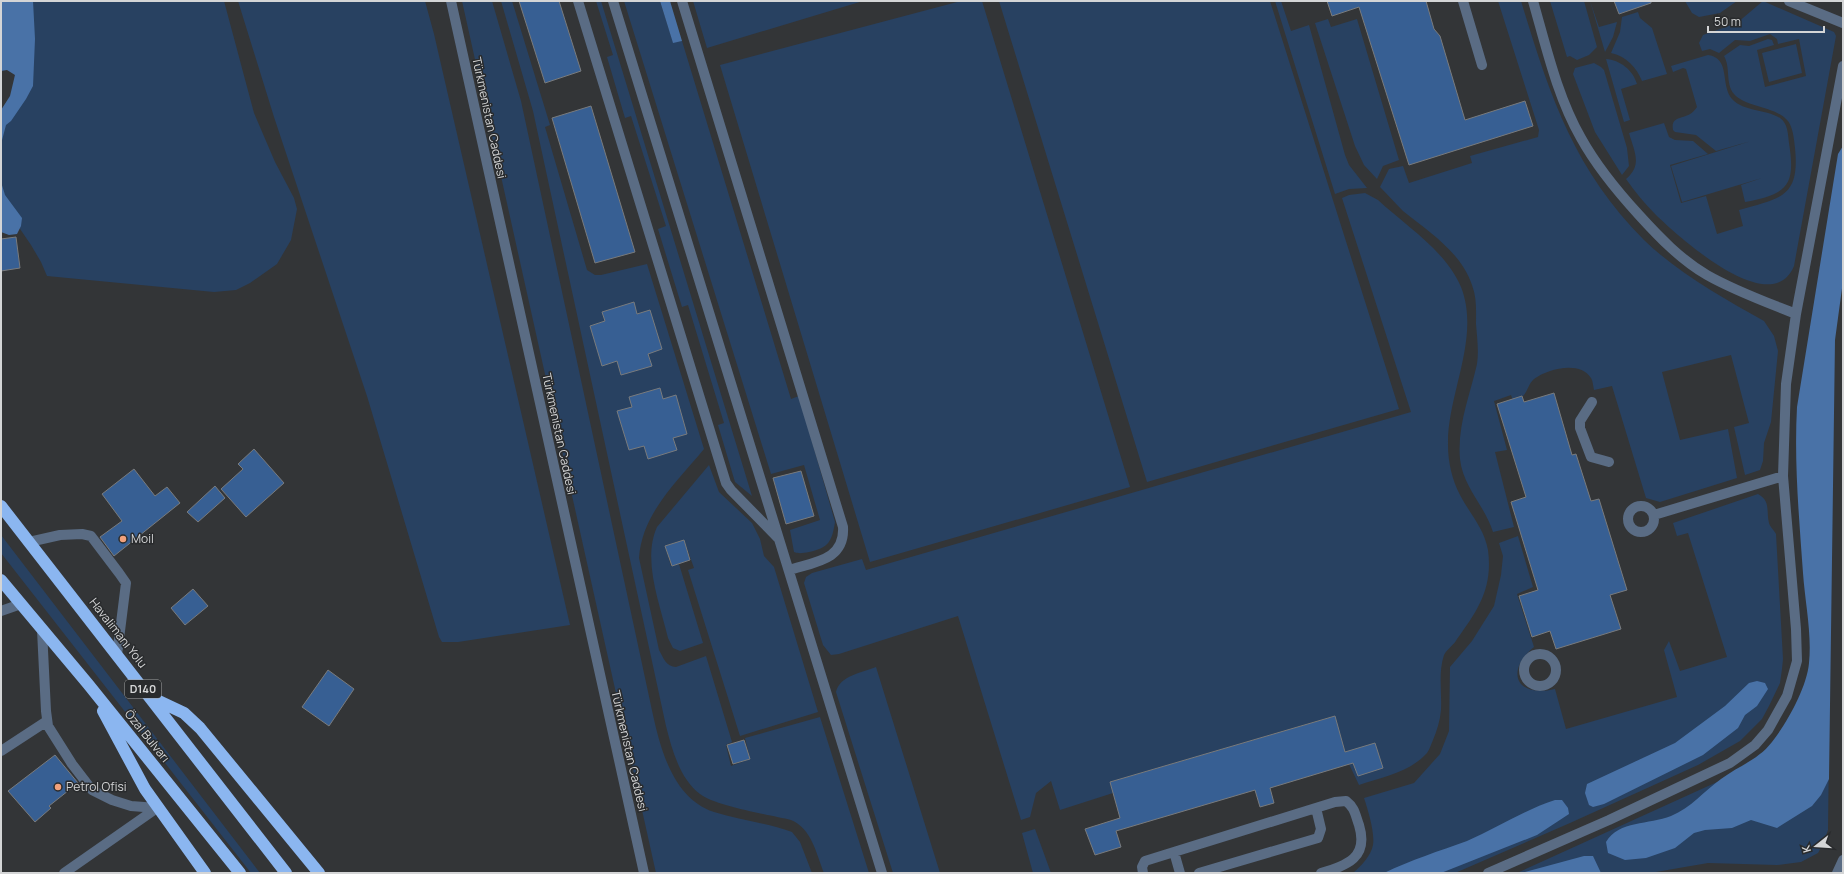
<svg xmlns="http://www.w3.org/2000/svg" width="1844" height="874" viewBox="0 0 1844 874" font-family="Manrope,sans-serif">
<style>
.green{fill:#284161}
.forest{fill:#4972a7}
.building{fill:#375f93;stroke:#797b7d}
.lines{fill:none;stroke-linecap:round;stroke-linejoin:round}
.minor{stroke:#5a6c84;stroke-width:10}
.highway{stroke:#8bb6f0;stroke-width:12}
.poi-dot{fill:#f1a17c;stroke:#292b2d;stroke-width:1.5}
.labels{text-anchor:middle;stroke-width:3;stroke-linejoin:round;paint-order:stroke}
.shield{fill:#292b2d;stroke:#a1a2a3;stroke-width:1}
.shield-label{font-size:11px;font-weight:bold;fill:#d4d5d6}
.street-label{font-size:12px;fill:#d4d5d6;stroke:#292b2d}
.poi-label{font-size:12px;fill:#d4d5d6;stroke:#292b2d;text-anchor:start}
</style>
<rect width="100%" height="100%" fill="#333537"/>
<path class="green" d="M 21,1 L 224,1 L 254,113 L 275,162 L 294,198 L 297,209 L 291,240 L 277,264 L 250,283 L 236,290 L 214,292 L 47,276 L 41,262 L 31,245 L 1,201 L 1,130 L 12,108 Z
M 238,1 L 425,1 L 434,34 L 570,625 L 458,642 L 442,642 L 439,637 L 367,396 L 274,117 Z
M 462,1 L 492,1 L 521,101 L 653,715 C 661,751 674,799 714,812 C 740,820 767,823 792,832 L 800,842 L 812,873 L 656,873 Z
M 501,1 L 512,1 L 550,125 L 545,127 L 587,270 L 595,275 L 601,275 L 647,264 L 704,449 C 677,482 642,513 639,558 L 659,650 C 663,657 666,667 676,667 L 706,656 L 732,742 L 726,745 L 731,766 L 750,759 L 745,738 L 820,717 L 869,873 L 824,873 C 816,853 812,829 791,820 C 770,815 715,806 700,794 C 680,779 672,750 666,726 L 533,111 Z
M 596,1 L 601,1 L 752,496 L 735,482 L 718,425 L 724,423 L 688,305 L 682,307 L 658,229 L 666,226 L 631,116 L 625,118 L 607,57 L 613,55 Z
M 624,1 L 660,1 L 673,42 L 682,41 L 791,399 L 799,396 L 835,522 C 832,541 829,548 809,552 C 803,553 799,554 794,552 L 790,530 L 820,520 L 804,465 L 771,474 Z
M 693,1 L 863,1 L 707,48 Z
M 961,1 L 982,1 L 1130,487 L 870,562 L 720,65 Z
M 999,1 L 1270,1 L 1399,409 L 1147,482 Z
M 1275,1 L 1281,1 L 1291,31 L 1309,25 L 1345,155 L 1349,165 L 1367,188 L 1349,189 L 1335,194 Z
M 1498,1 L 1521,1 C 1549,93 1573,169 1644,240 C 1678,273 1723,298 1764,321 L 1774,336 L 1778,351 L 1771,422 L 1764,443 L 1763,461 L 1760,470 L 1745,475 L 1734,427 L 1749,423 L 1731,355 L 1662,372 L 1680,440 L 1728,429 L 1737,478 L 1660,502 L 1646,498 L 1612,386 L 1594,390 C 1593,386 1593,381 1591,378 C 1580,360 1547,369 1534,379 C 1529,383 1528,390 1524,395 C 1522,397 1516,399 1513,401 L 1511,395 L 1494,401 L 1507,450 L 1495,452 L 1514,527 L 1493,532 C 1485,506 1463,487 1460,459 C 1457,426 1470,395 1477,364 C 1479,351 1477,337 1476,324 C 1476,311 1477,298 1472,285 C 1461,252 1429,232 1403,211 C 1395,203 1388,195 1380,187 L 1389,169 L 1403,166 L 1409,183 L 1472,163 L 1470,156 L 1538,137 L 1539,130 Z
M 1550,1 L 1584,1 L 1597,47 L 1589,55 L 1577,60 L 1570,56 L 1567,57 Z
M 1590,1 L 1599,27 L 1617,22 L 1613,37 L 1605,52 Z
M 1685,1 L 1737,1 L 1720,13 L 1699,17 L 1692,13 Z
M 1763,1 L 1834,32 L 1836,36 L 1794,266 C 1771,321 1679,237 1656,215 C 1645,204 1635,192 1626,179 C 1643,165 1634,151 1629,133 L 1664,123 L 1669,137 L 1675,140 L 1693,141 L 1708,154 L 1670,165 L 1681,203 L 1706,196 L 1717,234 L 1743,226 L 1739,210 C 1780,198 1800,198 1795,148 C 1794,139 1793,125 1786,119 C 1773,106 1745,107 1734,94 C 1725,83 1731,68 1724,56 L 1740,45 L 1749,46 L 1768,39 L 1772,40 L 1774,45 L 1757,50 L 1765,87 L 1806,76 L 1799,39 L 1778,44 L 1777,39 L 1770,34 L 1750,41 L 1735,40 L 1719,53 L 1710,49 L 1702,51 L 1699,43 L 1703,35 L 1737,23 Z
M 1638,12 L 1640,18 L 1652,28 L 1667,74 L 1642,81 C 1637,68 1626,56 1611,53 L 1620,32 L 1622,17 Z
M 1328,19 L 1331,27 L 1357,19 L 1399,160 L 1383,166 L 1377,179 L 1364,165 L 1355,146 L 1315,23 Z
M 1796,44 L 1802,73 L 1769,82 L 1762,53 Z
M 1708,55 C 1731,58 1720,85 1732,99 C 1744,112 1766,109 1780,118 C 1788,123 1788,135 1789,143 C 1796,186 1787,194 1745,202 L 1741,185 L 1762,178 L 1682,202 L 1671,166 L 1751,141 L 1716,151 L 1696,135 L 1675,132 L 1673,130 C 1670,113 1688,122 1697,107 L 1686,69 L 1683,68 L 1673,72 L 1671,66 Z
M 1606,59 C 1620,60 1633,70 1637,84 L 1621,89 L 1630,120 L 1624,122 Z
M 1594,63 L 1601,67 L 1604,70 L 1627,148 L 1629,166 L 1622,175 L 1595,132 L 1573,74 L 1575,68 Z
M 1365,193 L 1378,200 C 1406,226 1446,251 1461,287 C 1481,338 1447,394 1448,445 C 1448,462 1452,480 1460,495 C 1470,514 1484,528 1488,550 C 1493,588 1478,610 1457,639 C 1454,645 1447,649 1444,655 C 1438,673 1442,692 1441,710 C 1440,721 1437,730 1433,740 C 1431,744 1430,749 1427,753 C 1410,772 1383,777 1359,785 L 1349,764 L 1334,716 L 1110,782 L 1113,793 L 1060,810 L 1051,781 L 1036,793 L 1030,817 L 1021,820 L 958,616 L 839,654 L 831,655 L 823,645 L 804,583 L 806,577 L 812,573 L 862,559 L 866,570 L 1411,412 L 1342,198 L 1349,195 Z
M 709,465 L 719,492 L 752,523 L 760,539 L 764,556 L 774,567 L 818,712 L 740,736 L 688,570 L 694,568 L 684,540 L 665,546 L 671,566 L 679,564 L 703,643 L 680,651 L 673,648 L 668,638 C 660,604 642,560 657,527 Z
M 1758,494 C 1771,501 1766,511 1769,523 C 1770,527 1774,530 1776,534 L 1783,659 L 1782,669 L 1780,683 L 1769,706 L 1762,719 L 1740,741 L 1698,765 L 1570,823 L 1455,873 L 1353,873 C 1361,866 1371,856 1373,845 C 1375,833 1368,810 1364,798 L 1414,783 L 1440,754 L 1449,731 L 1450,667 L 1472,641 L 1494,606 L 1501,575 L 1503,556 L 1499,543 L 1518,536 L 1533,587 L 1517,594 L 1534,647 C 1504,672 1517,698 1555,689 L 1566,729 L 1677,697 L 1664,650 L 1669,641 L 1680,671 L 1727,657 L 1688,533 L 1677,536 L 1673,523 Z
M 1,535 L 260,873 L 251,873 L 1,553 Z
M 876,667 L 940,873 L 893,873 L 836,692 C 840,675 862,673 876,667 Z
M 1829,749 L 1828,830 L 1823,844 L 1818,853 L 1801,862 L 1777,865 L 1708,863 L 1650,873 L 1517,873 L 1717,782 Z
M 1035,829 L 1051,873 L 1033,873 L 1022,833 Z"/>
<path class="forest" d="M 1,1 L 33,1 L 35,39 L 33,86 L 26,99 L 11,121 L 6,125 L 1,144 L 1,110 L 10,96 L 15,75 L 7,70 L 1,71 Z
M 660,1 L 670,1 L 682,41 L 673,43 Z
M 1843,146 L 1843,281 L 1835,340 L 1829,779 L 1821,795 L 1812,806 L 1777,828 L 1751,820 L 1732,828 L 1705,830 L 1694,833 L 1675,848 L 1646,858 L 1625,860 L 1608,853 L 1606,842 C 1619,820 1649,825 1671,816 C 1691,808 1704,791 1721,779 C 1740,765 1758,760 1772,742 C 1787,723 1807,687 1809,663 C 1812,634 1805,602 1803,573 C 1799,517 1794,462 1797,407 L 1838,154 Z
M 1,182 L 5,195 L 22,218 L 21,226 L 17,234 L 9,235 L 1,232 Z
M 1757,681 L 1765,683 L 1768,689 L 1757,706 L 1745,715 L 1738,728 L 1703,755 L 1604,804 L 1593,807 L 1589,805 L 1585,793 L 1587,784 L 1675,743 L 1725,706 L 1749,683 Z
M 1555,800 L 1562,800 L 1568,808 L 1569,814 L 1537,835 L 1441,873 L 1384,873 C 1411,860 1439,851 1467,841 C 1497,828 1524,810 1555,800 Z
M 1584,856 L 1593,856 L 1601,873 L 1521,873 Z"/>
<path class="building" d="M 519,1 L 559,1 L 581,71 L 545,83 Z
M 1327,1 L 1426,1 L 1434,29 L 1440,36 L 1465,120 L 1525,101 L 1533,126 L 1409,165 L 1359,7 L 1332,16 Z
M 1614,1 L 1651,1 L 1651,3 L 1619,14 Z
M 591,106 L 635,252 L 595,263 L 552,118 Z
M 16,237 L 20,268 L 1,271 L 1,239 Z
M 634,302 L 637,314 L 650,310 L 662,349 L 648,354 L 652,366 L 621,375 L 617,361 L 602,366 L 590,326 L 605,321 L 602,312 Z
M 660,388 L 663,399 L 676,395 L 687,434 L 673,438 L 677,450 L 648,459 L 644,446 L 629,450 L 617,411 L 632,407 L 629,397 Z
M 1554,393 L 1572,455 L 1576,454 L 1591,501 L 1599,499 L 1627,590 L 1610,595 L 1621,629 L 1556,649 L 1550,631 L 1532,637 L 1519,596 L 1538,590 L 1511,502 L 1526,497 L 1497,404 L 1522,396 L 1524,402 Z
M 254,449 L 284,483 L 246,517 L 221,489 L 243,469 L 238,464 Z
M 134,469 L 155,496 L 167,487 L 180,503 L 114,556 L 100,537 L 122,521 L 102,494 Z
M 801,471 L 814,516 L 786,524 L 773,478 Z
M 215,486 L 225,498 L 198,522 L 187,512 Z
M 684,540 L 690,560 L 672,566 L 665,546 Z
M 193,589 L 208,606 L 185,625 L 171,608 Z
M 328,670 L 354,689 L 329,726 L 302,707 Z
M 1335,716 L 1345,752 L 1375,743 L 1383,768 L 1358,776 L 1353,763 L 1270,788 L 1274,803 L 1260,807 L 1255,790 L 1116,831 L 1121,847 L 1095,855 L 1085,829 L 1120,818 L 1110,782 Z
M 744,740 L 750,759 L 733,764 L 727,745 Z
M 55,755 L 78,783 L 49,806 L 51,808 L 35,822 L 8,791 Z"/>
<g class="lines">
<path class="minor" d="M 451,1 L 644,873
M 578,1 L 726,483 L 731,490 L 778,538
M 613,1 L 882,873
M 682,1 L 843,527 C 845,560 815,562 789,570
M 1463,1 L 1482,65
M 1533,1 C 1546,46 1557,96 1581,138 C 1597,167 1617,191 1639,215 C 1659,237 1681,260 1707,275 C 1735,291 1766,302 1796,314
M 1789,1 L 1843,23
M 1592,402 L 1580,421 L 1580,428 L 1591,457 L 1609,462
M1628 519a13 13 0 1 1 26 0a13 13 0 1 1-26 0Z
M 1654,515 L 1783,476
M 29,542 L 60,535 L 82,534 L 91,536 L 119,573 L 126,583 L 117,655
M 1,611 L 21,604
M 42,630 L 46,711 L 48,726 L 72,764 L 92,790 L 112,800 L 131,806 L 157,808
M1524 670a16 16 0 1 1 32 0a16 16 0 1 1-32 0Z
M 1,751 L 47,721
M 1174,852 L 1180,873
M 64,873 L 157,808
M 1143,873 L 1142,867 L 1145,861 L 1335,802 L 1346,801 C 1355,808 1355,814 1359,825 C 1369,858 1347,865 1321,873
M 1199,873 L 1318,838 L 1321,829 L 1316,808
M 1488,873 L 1609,820 L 1730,763 L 1755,745 L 1768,730 L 1787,696 L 1797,661 L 1796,629 L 1783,476 L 1786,384 L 1796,314 L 1843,66
M 1837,873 L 1843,860"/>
<path class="highway" d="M 1,506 L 286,873
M 1,580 L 88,684 L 240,873
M 150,697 L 184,713 L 200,728 L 319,873
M 103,711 L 145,789 L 205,873"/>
</g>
<g class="poi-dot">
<circle cx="123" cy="539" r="4"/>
<circle cx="58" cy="787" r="4"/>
</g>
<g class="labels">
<rect class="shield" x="125" y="680" width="36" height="18" rx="3"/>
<g class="shield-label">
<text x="143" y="693">D140</text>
</g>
<g class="street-label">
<text transform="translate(489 118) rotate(78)" y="4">Türkmenistan Caddesi</text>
<text transform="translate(559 434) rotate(78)" y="4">Türkmenistan Caddesi</text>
<text transform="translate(118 633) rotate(52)" y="4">Havalimanı Yolu</text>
<text transform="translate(147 736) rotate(51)" y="4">Özal Bulvarı</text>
<text transform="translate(629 751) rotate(77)" y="4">Türkmenistan Caddesi</text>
</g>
<g class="poi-label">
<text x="131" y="543">Moil</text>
<text x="66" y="791">Petrol Ofisi</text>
</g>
</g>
<rect width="1844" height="874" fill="none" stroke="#d4d5d6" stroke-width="4"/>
<g transform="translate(1816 846) rotate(253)" stroke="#292b2d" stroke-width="3" paint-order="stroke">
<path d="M0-3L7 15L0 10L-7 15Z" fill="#d4d5d6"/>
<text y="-6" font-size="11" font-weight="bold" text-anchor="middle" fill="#d4d5d6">K</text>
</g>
<path d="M1708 26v6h116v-6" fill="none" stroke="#d4d5d6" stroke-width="2"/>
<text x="1714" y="26" font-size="12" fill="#d4d5d6" stroke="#292b2d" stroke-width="3" paint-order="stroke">50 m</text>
</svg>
